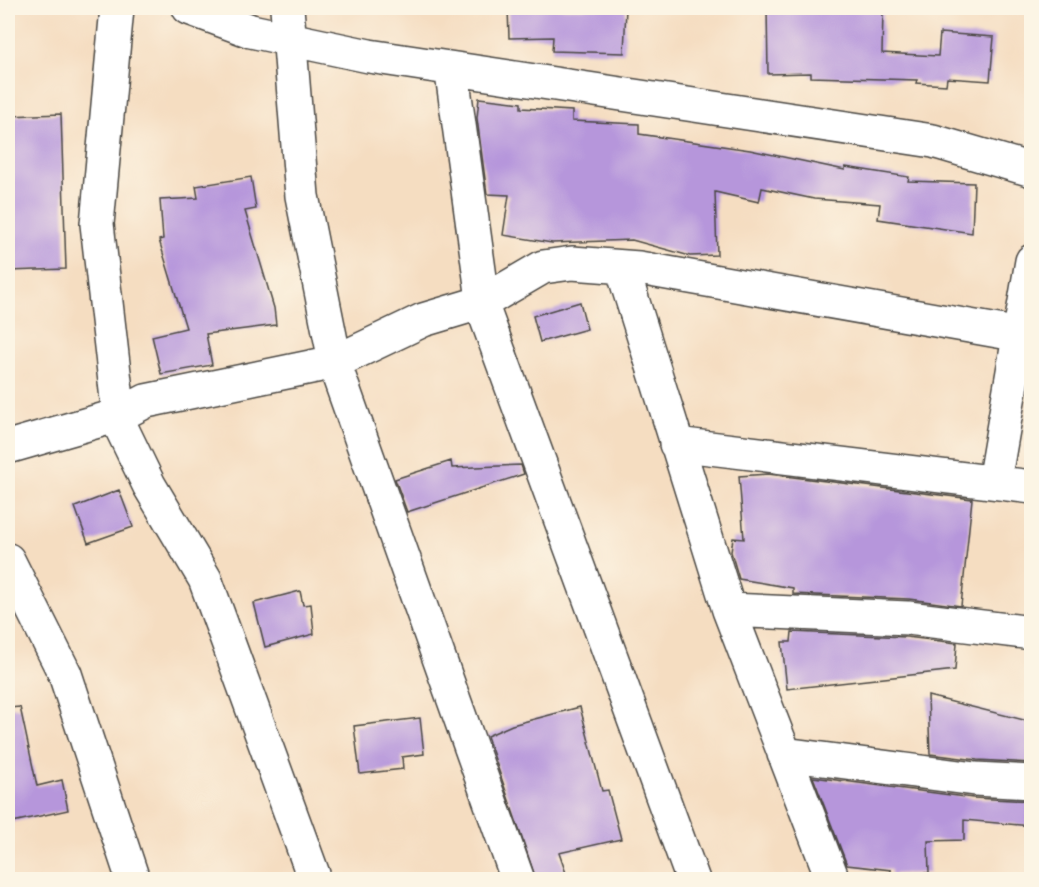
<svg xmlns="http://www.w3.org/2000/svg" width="1039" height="887" viewBox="0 0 1039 887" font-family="'Shantell Sans',sans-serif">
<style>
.building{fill:#b696db}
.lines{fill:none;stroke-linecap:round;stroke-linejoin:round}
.minor-casing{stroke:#494642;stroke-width:36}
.minor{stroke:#fff;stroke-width:33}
</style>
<rect width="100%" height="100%" fill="#fcf5e5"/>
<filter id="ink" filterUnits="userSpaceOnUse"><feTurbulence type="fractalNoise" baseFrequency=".0167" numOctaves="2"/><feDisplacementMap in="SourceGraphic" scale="12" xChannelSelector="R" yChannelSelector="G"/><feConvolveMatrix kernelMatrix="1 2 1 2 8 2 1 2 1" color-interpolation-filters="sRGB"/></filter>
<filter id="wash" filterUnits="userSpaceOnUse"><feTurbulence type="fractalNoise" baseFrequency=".008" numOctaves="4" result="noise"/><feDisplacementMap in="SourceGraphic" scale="24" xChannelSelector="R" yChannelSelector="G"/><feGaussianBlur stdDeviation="1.35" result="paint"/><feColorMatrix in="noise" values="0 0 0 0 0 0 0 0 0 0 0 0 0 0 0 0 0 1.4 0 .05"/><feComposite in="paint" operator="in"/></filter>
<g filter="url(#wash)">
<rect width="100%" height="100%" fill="#f5ddc1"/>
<g id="blocks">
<path class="building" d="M 508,8 L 626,8 L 624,53 L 552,51 L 553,37 L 509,38 Z
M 767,8 L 817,8 L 817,10 L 883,11 L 882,53 L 938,56 L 940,33 L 994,37 L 990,81 L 947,78 L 946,85 L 916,83 L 917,80 L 811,77 L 811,73 L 768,74 Z
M 479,98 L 521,103 L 521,108 L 572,111 L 572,121 L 639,124 L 639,134 L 750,150 L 845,170 L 845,167 L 909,177 L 908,181 L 974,183 L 972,233 L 878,219 L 880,204 L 814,199 L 762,188 L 759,202 L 715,192 L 717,255 L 690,256 L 632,240 L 552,243 L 503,235 L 509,195 L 487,194 L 477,118 Z
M 61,114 L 66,269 L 8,271 L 8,116 Z
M 251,177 L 256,209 L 245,211 L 274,308 L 276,325 L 206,334 L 212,365 L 161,374 L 152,336 L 186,328 L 159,240 L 163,239 L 160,200 L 198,198 L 196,186 Z
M 580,302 L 587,329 L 540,342 L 533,316 Z
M 451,461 L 452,468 L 521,465 L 524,474 L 407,512 L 395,479 Z
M 768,474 L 972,499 L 961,606 L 909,599 L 793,594 L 793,588 L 739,579 L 731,552 L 733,538 L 744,539 L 739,476 Z
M 119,490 L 133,527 L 88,543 L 75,507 Z
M 300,591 L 303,605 L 311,604 L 314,634 L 265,647 L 254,603 Z
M 792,632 L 906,637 L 957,643 L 955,670 L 787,689 L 782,642 L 791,642 Z
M 928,696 L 1032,722 L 1032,763 L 977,760 L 930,754 Z
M 20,707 L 37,786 L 62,780 L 68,810 L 8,823 L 8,708 Z
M 580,707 L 602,791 L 608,790 L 621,839 L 559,853 L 568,879 L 536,879 L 487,736 L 512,725 Z
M 420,718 L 424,754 L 402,757 L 403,769 L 360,774 L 354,726 Z
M 813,777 L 973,798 L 1032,801 L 1032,826 L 964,820 L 964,840 L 928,841 L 929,873 L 891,874 L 891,870 L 847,865 Z"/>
</g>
</g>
<g filter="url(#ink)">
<use href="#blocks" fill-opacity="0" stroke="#494642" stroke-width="1.5"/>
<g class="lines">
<defs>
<path id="minor" d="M 117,8 L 97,224 L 120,425 L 149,485 L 205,579 L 315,880
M 189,8 L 251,31 L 369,56 L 933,141 L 1032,170
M 287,8 L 302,196 L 337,371 L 518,880
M 453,81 L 485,314 L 693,880
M 622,267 L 729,610 L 833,880
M 676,444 L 1032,487
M 8,447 L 119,415 L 146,401 L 335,362 L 423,320 L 483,302 L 543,267 L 572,263 L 639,268 L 1032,337
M 994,482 L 1032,261
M 8,560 L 65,674 L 133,880
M 729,610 L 908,618 L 1032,633
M 784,754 L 975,779 L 1032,782"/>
</defs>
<use href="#minor" class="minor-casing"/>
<use href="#minor" class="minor"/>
</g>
</g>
<rect width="1039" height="887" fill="none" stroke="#fcf5e5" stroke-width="30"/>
</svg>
